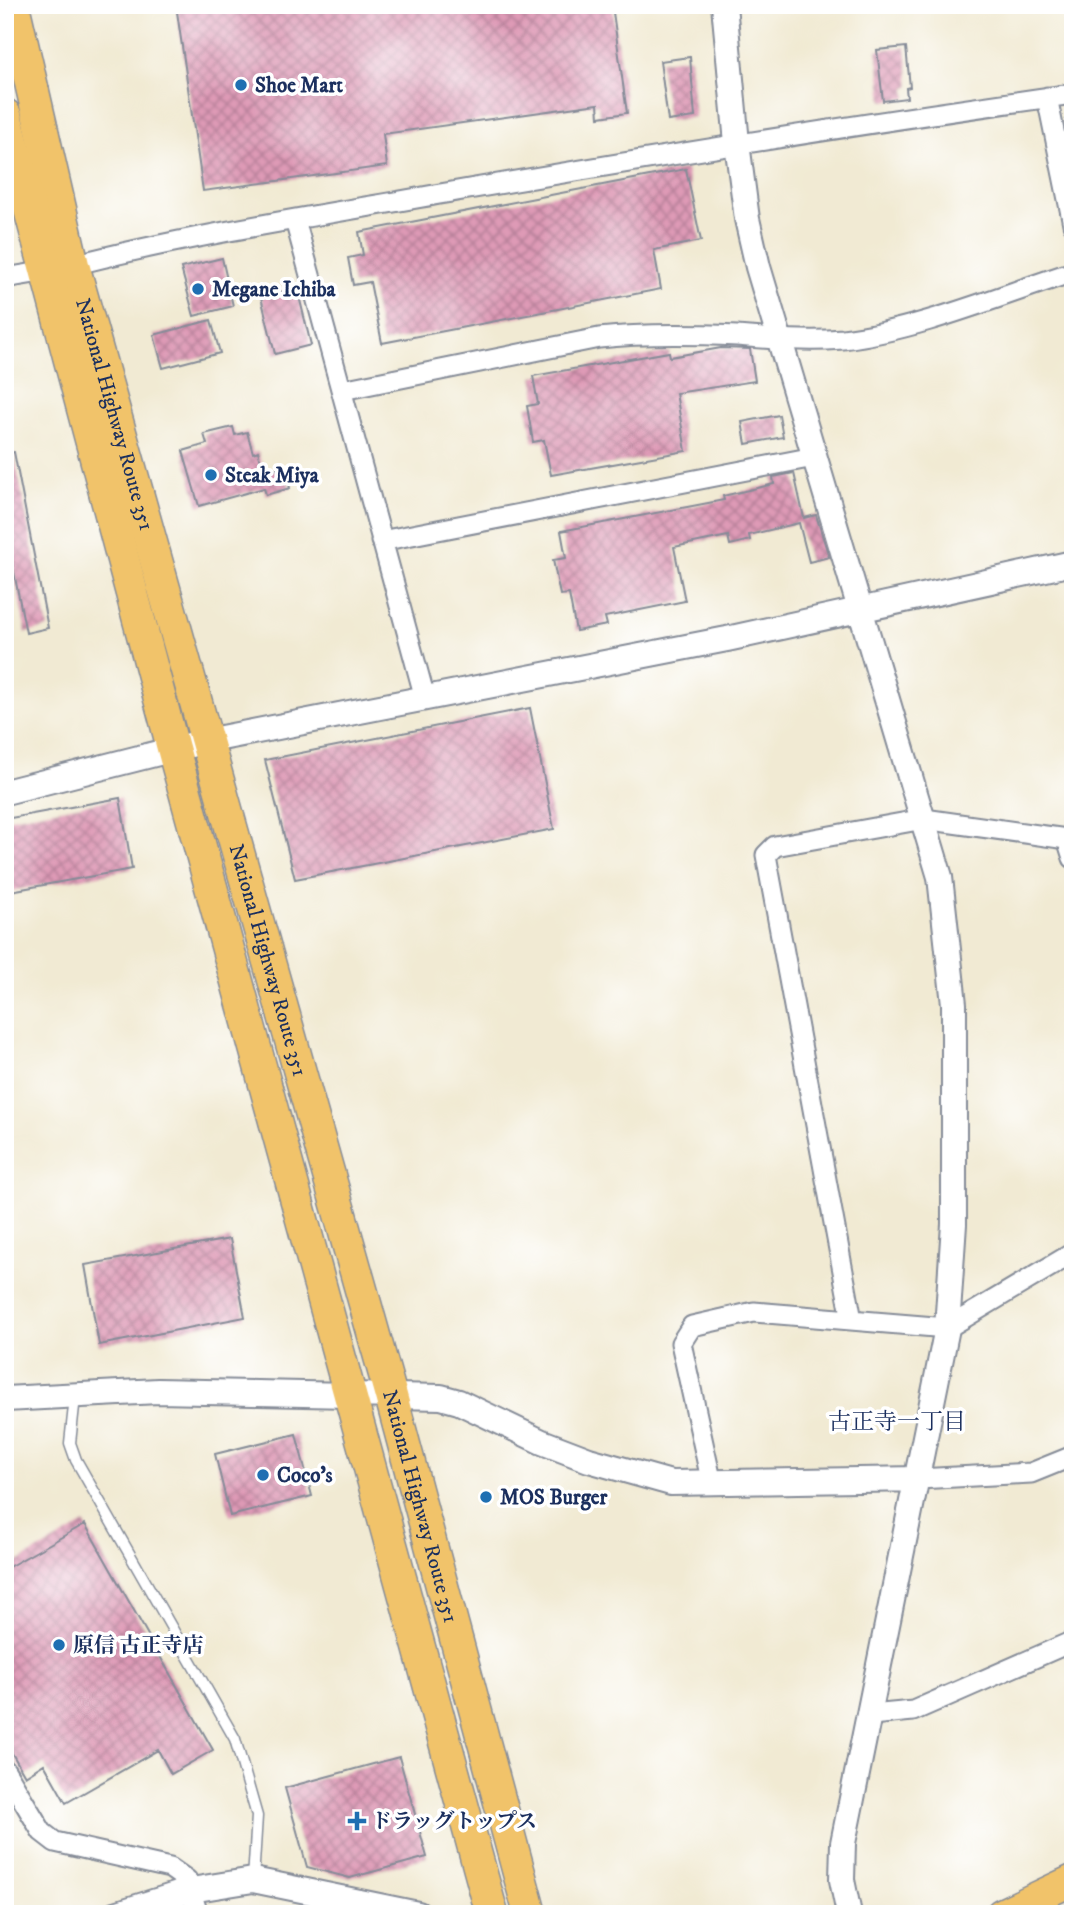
<svg xmlns="http://www.w3.org/2000/svg" width="1078" height="1919" viewBox="0 0 1078 1919" font-family="'IM FELL DW Pica','Noto Serif JP',serif">
<style>
.building{fill:url(#building-cross-hatch)}
.lines{fill:none;stroke-linecap:round;stroke-linejoin:round}
.service-casing{stroke:#868c98;stroke-width:13}
.minor-casing{stroke:#868c98;stroke-width:23}
.tertiary-casing{stroke:#868c98;stroke-width:28}
.primary-casing{stroke:#868c98;stroke-width:33}
.trunk-casing{stroke:#868c98;stroke-width:35}
.service{stroke:#fff;stroke-width:10}
.minor{stroke:#fff;stroke-width:19}
.tertiary{stroke:#fff;stroke-width:24}
.primary{stroke:#f1c36a;stroke-width:30}
.trunk{stroke:#f1c36a;stroke-width:32}
.poi-dot{fill:#1f6fb2;stroke:#fff;stroke-width:2.5}
.labels{text-anchor:middle;stroke-width:7;stroke-linejoin:round;paint-order:stroke}
.poi-label{font-size:21px;font-weight:bold;fill:#1b2f5e;stroke:#fff;text-anchor:start}
.street-label{font-size:21px;fill:#1b2f5e;stroke:#fff}
.neighbourhood-label{font-size:23px;fill:#1b2f5e;stroke:#fff}
</style>
<defs>
<pattern id="building-cross-hatch" width="8" height="8" patternUnits="userSpaceOnUse" patternTransform="scale(1.75)"><rect width="8" height="8" fill="#de9ab6"/><path d="M0 0l8 8M0 8l8-8" fill="none" stroke="#b37e97"/></pattern>
</defs>
<rect width="100%" height="100%" fill="#fff"/>
<filter id="ink" filterUnits="userSpaceOnUse"><feTurbulence type="fractalNoise" baseFrequency=".0143" numOctaves="2"/><feDisplacementMap in="SourceGraphic" scale="14" xChannelSelector="R" yChannelSelector="G"/><feConvolveMatrix kernelMatrix="1 2 1 2 8 2 1 2 1" color-interpolation-filters="sRGB"/></filter>
<filter id="wash" filterUnits="userSpaceOnUse"><feTurbulence type="fractalNoise" baseFrequency=".00686" numOctaves="4" result="noise"/><feDisplacementMap in="SourceGraphic" scale="28" xChannelSelector="R" yChannelSelector="G"/><feGaussianBlur stdDeviation="1.57" result="paint"/><feColorMatrix in="noise" values="0 0 0 0 0 0 0 0 0 0 0 0 0 0 0 0 0 1.4 0 .05"/><feComposite in="paint" operator="in"/></filter>
<g filter="url(#wash)">
<rect width="100%" height="100%" fill="#f1ead3"/>
<g id="blocks">
<path class="building" d="M 176,5 L 612,5 L 627,113 L 599,117 L 598,104 L 383,134 L 387,166 L 203,191 Z
M 906,47 L 910,87 L 906,88 L 907,98 L 883,101 L 877,50 Z
M 690,57 L 695,117 L 668,121 L 660,61 Z
M 686,169 L 701,241 L 654,250 L 661,289 L 382,343 L 370,282 L 353,285 L 348,258 L 363,255 L 359,232 Z
M 222,258 L 233,306 L 194,316 L 181,268 Z
M 297,288 L 311,345 L 275,354 L 261,297 Z
M 211,320 L 220,353 L 163,368 L 154,335 Z
M 721,348 L 750,349 L 755,381 L 676,393 L 686,451 L 551,475 L 544,440 L 533,442 L 527,406 L 538,404 L 533,376 L 669,352 L 670,357 Z
M 779,415 L 783,437 L 746,444 L 742,422 Z
M 233,427 L 235,435 L 247,432 L 253,453 L 258,451 L 264,472 L 285,467 L 290,488 L 266,495 L 264,488 L 199,506 L 183,451 L 207,444 L 204,434 Z
M 14,452 L 48,628 L 26,633 L 5,527 L 5,453 Z
M 794,473 L 804,518 L 816,515 L 829,557 L 809,562 L 799,523 L 749,535 L 750,540 L 730,545 L 728,536 L 674,547 L 685,601 L 605,617 L 607,625 L 576,631 L 569,594 L 560,595 L 553,560 L 566,558 L 561,531 L 724,500 L 723,496 L 774,484 L 773,477 Z
M 530,708 L 554,829 L 295,879 L 265,760 Z
M 120,798 L 132,869 L 5,892 L 5,819 Z
M 230,1239 L 245,1317 L 99,1345 L 85,1265 Z
M 296,1434 L 312,1496 L 230,1516 L 215,1454 Z
M 85,1524 L 213,1750 L 171,1774 L 158,1750 L 66,1803 L 44,1764 L 25,1776 L 5,1741 L 5,1569 Z
M 399,1757 L 427,1857 L 350,1878 L 307,1867 L 285,1788 Z"/>
</g>
</g>
<g filter="url(#ink)">
<use href="#blocks" fill-opacity="0" stroke="#868c98" stroke-width="2"/>
<g class="lines">
<defs>
<path id="service" d="M 75,1397 L 70,1443 L 76,1460 L 235,1739 L 257,1816 L 253,1880"/>
<path id="minor" d="M 1047,97 L 1073,224
M 295,220 L 425,698
M 73,265 C 199,233 329,214 457,191 C 662,156 867,122 1073,94
M 5,278 L 47,271
M 342,390 L 599,338 C 645,333 691,334 737,336 C 773,339 807,342 843,339 C 919,330 1001,295 1073,272
M 381,541 L 814,457
M 852,1320 L 766,855 L 775,846 L 924,819 L 1067,839 L 1073,858
M 918,1479 L 1031,1473 L 1073,1456
M 712,1484 L 681,1343 L 692,1326 L 754,1312 L 947,1328 L 1073,1253
M 871,1715 L 913,1711 L 1073,1641
M 5,1770 L 42,1832 L 55,1842 L 170,1868 L 187,1880 L 198,1914"/>
<path id="tertiary" d="M 724,5 L 737,143 L 747,219 L 758,267 L 940,877 L 954,1004 L 954,1224 L 947,1328 L 843,1843 L 842,1880 L 849,1914
M 5,792 L 206,741 L 727,639 L 1073,563
M 5,1399 L 158,1391 L 441,1397 L 459,1402 L 542,1442 L 589,1460 L 671,1483 L 918,1479
M 115,1914 L 191,1890 L 253,1880 L 418,1914"/>
<path id="primary" d="M 1001,1914 L 1073,1880"/>
<g id="trunk">
<path id="s1" d="M 13,5 L 73,265 L 391,1396 L 530,1914"/>
<path d="M 5,115 L 173,748 L 492,1914"/>
</g>
</defs>
<use href="#service" class="service-casing"/>
<use href="#minor" class="minor-casing"/>
<use href="#tertiary" class="tertiary-casing"/>
<use href="#primary" class="primary-casing"/>
<use href="#trunk" class="trunk-casing"/>
<use href="#service" class="service"/>
<use href="#minor" class="minor"/>
<use href="#tertiary" class="tertiary"/>
<use href="#primary" class="primary"/>
<use href="#trunk" class="trunk"/>
</g>
</g>
<g class="poi-dot">
<circle cx="241" cy="85" r="7"/>
<circle cx="198" cy="289" r="7"/>
<circle cx="211" cy="475" r="7"/>
<circle cx="263" cy="1475" r="7"/>
<circle cx="486" cy="1497" r="7"/>
<circle cx="59" cy="1645" r="7"/>
<path d="M353.5 1810.5h7v7h7v7h-7v7h-7v-7h-7v-7h7z"/>
</g>
<g class="labels">
<g class="poi-label">
<text x="255" y="92">Shoe Mart</text>
<text x="212" y="296">Megane Ichiba</text>
<text x="225" y="482">Steak Miya</text>
<text x="277" y="1482">Coco's</text>
<text x="500" y="1504">MOS Burger</text>
<text x="73" y="1652">原信 古正寺店</text>
<text x="371" y="1828">ドラッグトップス</text>
</g>
<g class="street-label">
<text dy="7" stroke="none"><textPath href="#s1" startOffset="422">National Highway Route 351</textPath></text>
<text dy="7" stroke="none"><textPath href="#s1" startOffset="989">National Highway Route 351</textPath></text>
<text dy="7" stroke="none"><textPath href="#s1" startOffset="1556">National Highway Route 351</textPath></text>
</g>
<g class="neighbourhood-label">
<text x="897" y="1429">古正寺一丁目</text>
</g>
</g>
<rect width="1078" height="1919" fill="none" stroke="#fff" stroke-width="28"/>
</svg>
